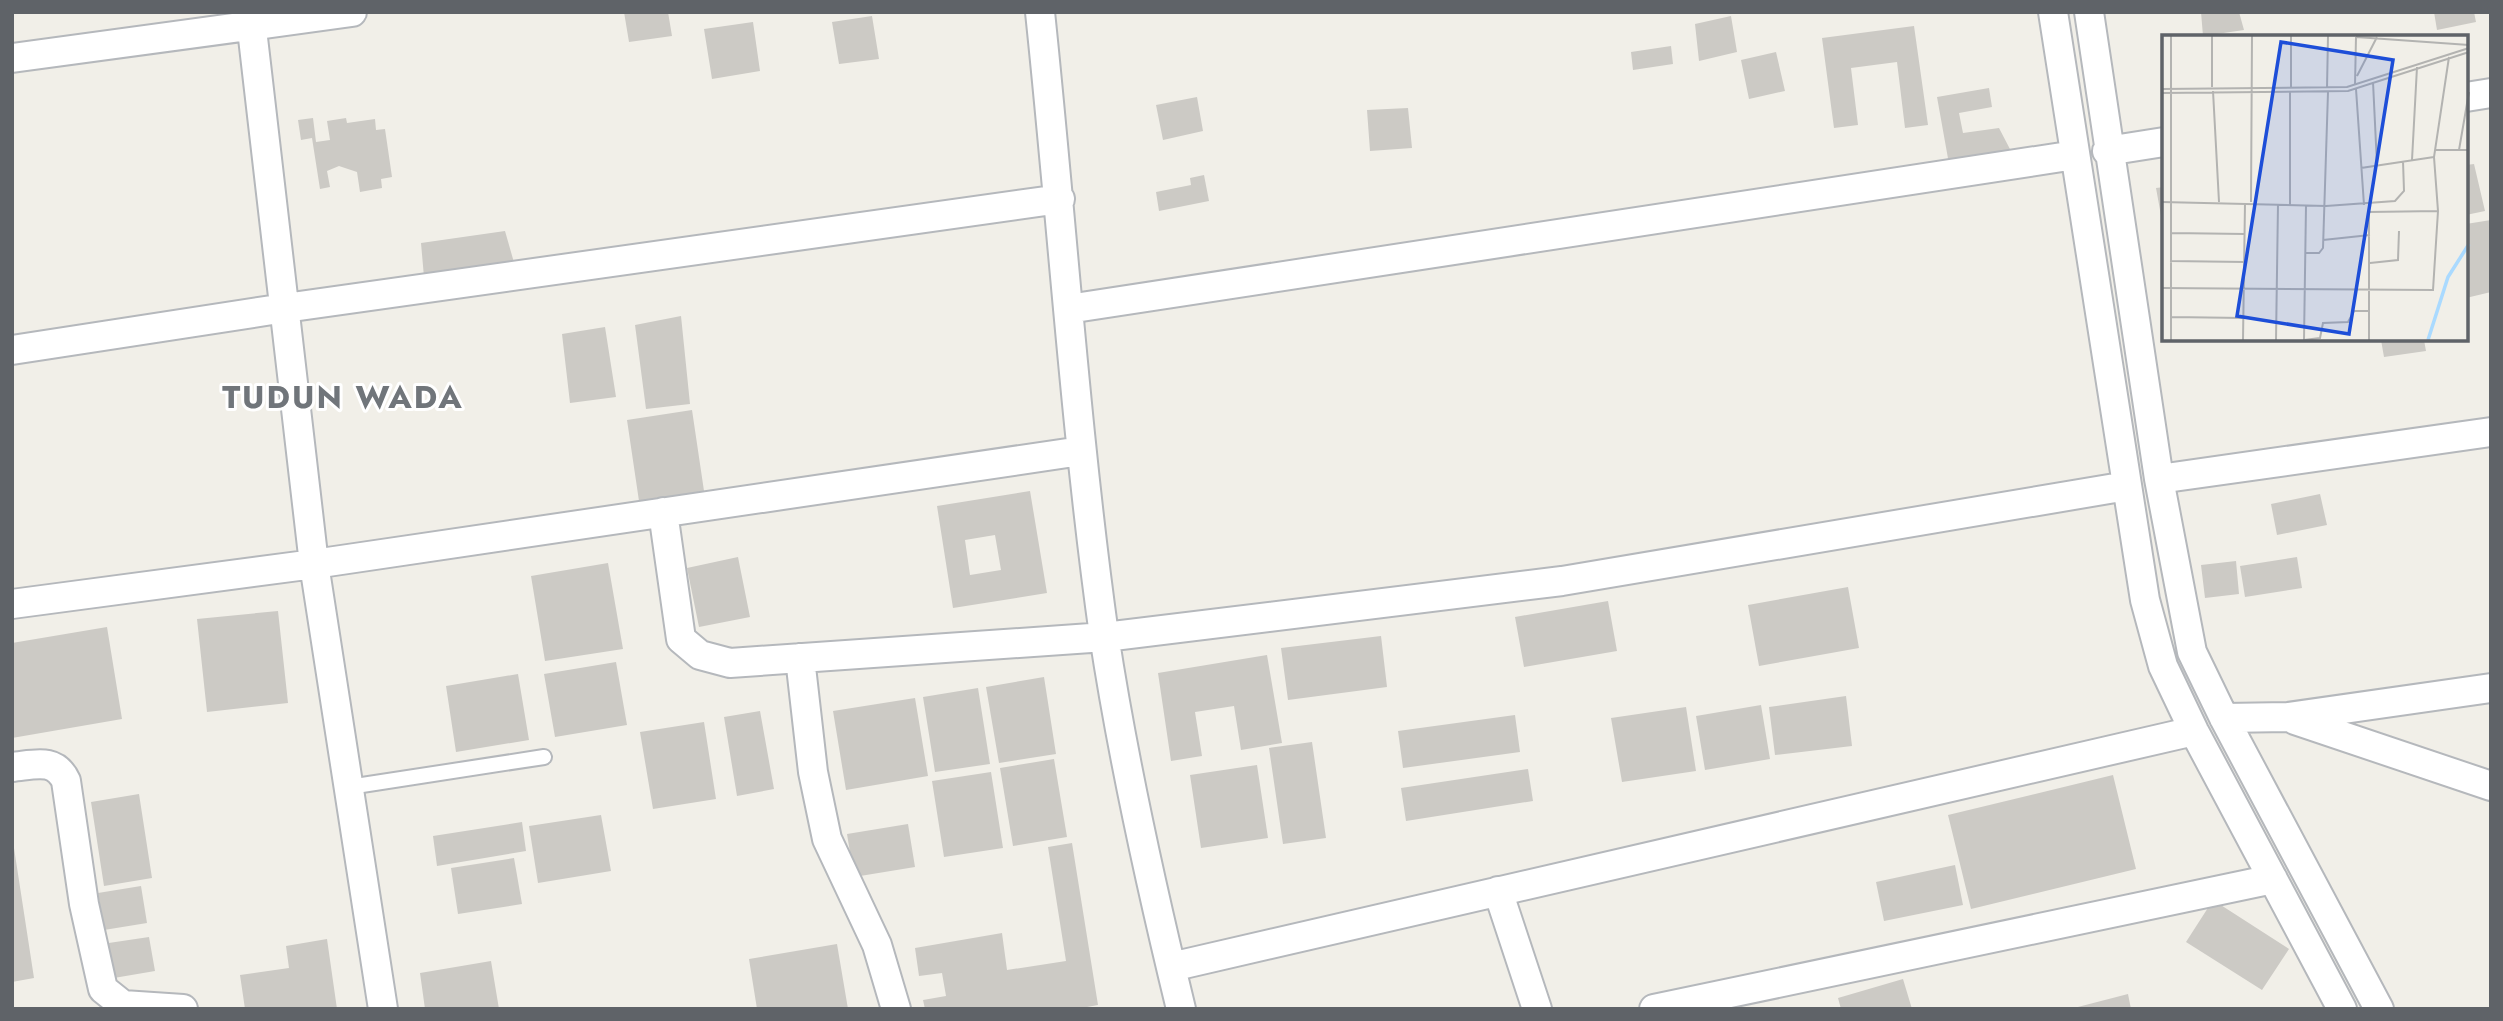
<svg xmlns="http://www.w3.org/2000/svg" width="2503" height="1021" viewBox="0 0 2503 1021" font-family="Jost,sans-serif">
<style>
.building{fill:#cccac5;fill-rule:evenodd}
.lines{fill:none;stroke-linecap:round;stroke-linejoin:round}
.lane-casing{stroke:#b5b8bc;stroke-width:18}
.street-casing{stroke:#b5b8bc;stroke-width:32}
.lane{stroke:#fff;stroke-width:14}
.street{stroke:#fff;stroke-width:28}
.labels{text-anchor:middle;stroke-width:6;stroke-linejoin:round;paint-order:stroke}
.district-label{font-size:32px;font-weight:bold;letter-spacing:2px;fill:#70757a;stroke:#fff}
.inset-river{fill:none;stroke:#aadaff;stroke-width:3.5}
.inset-road{fill:none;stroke:#b3b3b1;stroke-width:2}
.view{fill:#1d4ed8;fill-opacity:0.15;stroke:#1d4ed8;stroke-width:3.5}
.inset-edge{fill:none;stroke:#5f6368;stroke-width:3.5}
</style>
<rect width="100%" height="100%" fill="#f1efe8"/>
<path class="building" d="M 624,12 L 668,12 L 672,36 L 629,42 Z
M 2201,12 L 2239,12 L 2244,30 L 2203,36 Z
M 2434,12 L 2474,12 L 2476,22 L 2437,30 Z
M 872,16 L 879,59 L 839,64 L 832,22 Z
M 1731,16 L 1737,52 L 1699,61 L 1695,24 Z
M 753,22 L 760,71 L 712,79 L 704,29 Z
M 1914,26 L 1928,125 L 1905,128 L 1897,62 L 1851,68 L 1858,125 L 1834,128 L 1822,38 Z
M 1671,46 L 1673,64 L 1633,70 L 1631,52 Z
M 1776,52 L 1785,91 L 1749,99 L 1741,60 Z
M 1989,88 L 1992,107 L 1959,113 L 1963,133 L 1999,128 L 2012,153 L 1949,164 L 1937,97 Z
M 1197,97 L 1203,131 L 1163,140 L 1156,105 Z
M 1408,108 L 1412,148 L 1370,151 L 1367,110 Z
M 313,118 L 316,142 L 330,140 L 327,121 L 346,118 L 347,123 L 375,119 L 376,130 L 385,129 L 392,177 L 381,179 L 382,188 L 360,192 L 357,172 L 339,166 L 327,171 L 330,187 L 320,189 L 312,138 L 301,140 L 298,120 Z
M 2474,164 L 2485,211 L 2466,215 L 2466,165 Z
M 1204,175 L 1209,201 L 1159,211 L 1156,192 L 1191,185 L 1190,178 Z
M 2164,187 L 2164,221 L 2162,221 L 2156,188 Z
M 2491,220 L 2491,292 L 2466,298 L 2466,224 Z
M 505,231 L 515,266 L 424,277 L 421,243 Z
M 681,316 L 690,404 L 646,409 L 635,325 Z
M 605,327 L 616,397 L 570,403 L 562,334 Z
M 2381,340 L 2424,340 L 2426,351 L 2384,357 Z
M 692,410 L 704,491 L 639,501 L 627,420 Z
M 1030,491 L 1047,593 L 953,608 L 937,506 ZM 995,535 L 1001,570 L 970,575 L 965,540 Z
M 2320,494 L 2327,525 L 2277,535 L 2271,504 Z
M 738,557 L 750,617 L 699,627 L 687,568 Z
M 2297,557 L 2302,588 L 2245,597 L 2240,566 Z
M 2236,561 L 2239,594 L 2205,598 L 2201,565 Z
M 608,563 L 623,649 L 545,661 L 531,576 Z
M 1848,587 L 1859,648 L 1759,666 L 1748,605 Z
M 1608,601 L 1617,651 L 1524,667 L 1515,617 Z
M 278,611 L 288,703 L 207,712 L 197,619 Z
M 107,627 L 122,719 L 12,738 L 12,643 Z
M 1381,636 L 1387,687 L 1288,700 L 1281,648 Z
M 1267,655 L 1282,743 L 1241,750 L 1234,706 L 1195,712 L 1202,756 L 1171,761 L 1158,673 Z
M 616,662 L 627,725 L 555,737 L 544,674 Z
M 518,674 L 529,740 L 456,752 L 446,686 Z
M 1044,677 L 1056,754 L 999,763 L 986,687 Z
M 978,688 L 990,764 L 935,772 L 923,697 Z
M 1846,696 L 1852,746 L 1775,755 L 1769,707 Z
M 915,698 L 928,776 L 846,790 L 833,711 Z
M 1761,705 L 1770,759 L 1705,770 L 1696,716 Z
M 1686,707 L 1696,771 L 1622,782 L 1611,718 Z
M 760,711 L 774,789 L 737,796 L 724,717 Z
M 1515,715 L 1520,752 L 1403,768 L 1398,731 Z
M 704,722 L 716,799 L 653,809 L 640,732 Z
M 1312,742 L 1326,838 L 1283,844 L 1269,748 Z
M 1054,759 L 1067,837 L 1013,846 L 1000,768 Z
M 1257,765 L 1268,838 L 1201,848 L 1190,775 Z
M 1528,769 L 1533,801 L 1406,821 L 1401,788 Z
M 991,772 L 1003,848 L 944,857 L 932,781 Z
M 2113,775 L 2136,869 L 1971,909 L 1948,815 Z
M 139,794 L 152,878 L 104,886 L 91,802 Z
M 601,815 L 611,871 L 538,883 L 529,826 Z
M 522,822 L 526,851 L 437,866 L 433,836 Z
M 908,824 L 915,867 L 854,877 L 847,834 Z
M 12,835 L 34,978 L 12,982 Z
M 1072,843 L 1098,1005 L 1076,1009 L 925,1009 L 923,1000 L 946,996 L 942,973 L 919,976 L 915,948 L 1002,933 L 1007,970 L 1066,961 L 1048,847 Z
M 514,858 L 522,904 L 458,914 L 451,868 Z
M 1955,865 L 1963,905 L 1884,921 L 1876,882 Z
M 141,886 L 147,923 L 104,930 L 98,893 Z
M 2213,900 L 2289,949 L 2262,990 L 2186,942 Z
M 149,937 L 155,971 L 108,979 L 102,944 Z
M 327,939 L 337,1009 L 245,1009 L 240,975 L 289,968 L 286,946 Z
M 837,944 L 848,1009 L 757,1009 L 749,959 Z
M 491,961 L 499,1009 L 425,1009 L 420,973 Z
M 1903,979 L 1912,1009 L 1841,1009 L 1838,998 Z
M 2128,994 L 2131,1009 L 2075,1009 L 2074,1008 Z"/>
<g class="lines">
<defs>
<path id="lane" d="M 349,787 L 544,757"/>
<path id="street" d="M 250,12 L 314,564 L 383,1009
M 1040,12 C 1062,220 1075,428 1104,635 C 1123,760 1151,886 1181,1009
M 2053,12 L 2145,600 L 2163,666 L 2194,731 L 2342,1009
M 2089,12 L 2159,479 L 2192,652 L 2224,718 L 2379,1009
M 12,58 L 352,12
M 2466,97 L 2491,93
M 2107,151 L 2164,142
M 1068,309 L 2075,155
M 12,350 L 285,308 L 1060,199
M 2159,479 L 2491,432
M 663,512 L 681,639 L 700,655 L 730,663 L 1105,637 L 1562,581 L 2127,486
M 12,604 L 314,564 L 1081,451
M 800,658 L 813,772 L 827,839 L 877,945 L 896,1009
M 2224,718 L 2288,717 L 2491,688
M 2295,720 L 2491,786
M 12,767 C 34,765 55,757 66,781 L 84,904 L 103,989 L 123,1005 L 183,1009
M 1498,891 L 1537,1009
M 1171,967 L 2194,731
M 1654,1009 L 2273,879"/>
</defs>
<use href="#lane" class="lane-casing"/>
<use href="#street" class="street-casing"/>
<use href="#lane" class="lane"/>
<use href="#street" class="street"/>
</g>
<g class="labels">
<g class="district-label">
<text x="343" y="408">TUDUN WADA</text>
</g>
</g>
<g transform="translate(2162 35)">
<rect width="306" height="306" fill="#f1efe8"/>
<path class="inset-river" d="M 266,305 L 286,242 L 307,209"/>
<path class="inset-road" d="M 50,1 L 50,52M 194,2 L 307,10M 195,41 L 215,2M 211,47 L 215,130M 193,50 L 194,2M 129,53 L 129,1M 165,53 L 166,1M 0,54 L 185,52 L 307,13M 194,54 L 202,170M 51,56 L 57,167M 0,58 L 186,56 L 307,17M 273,115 L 307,115M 297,115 L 307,57M 250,125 L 255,32M 199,133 L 272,122M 0,167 L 164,171 L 233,166 L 242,156 L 241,126M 89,167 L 90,1M 128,170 L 128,57M 207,177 L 276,176M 9,198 L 83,199M 161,205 L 208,200M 143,218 L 157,218 L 161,213 L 166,57M 8,226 L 83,227M 208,228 L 236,225 L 237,196M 0,253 L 271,255 L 276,176 L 272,122 L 287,22M 9,282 L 82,283M 9,305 L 9,1M 81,305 L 83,168M 114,305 L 116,169M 142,305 L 144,171M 142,305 L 158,303 L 161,288 L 186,287 L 192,276 L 208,276M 207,305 L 207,169"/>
<path class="view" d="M 119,7 L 231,25 L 187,299 L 75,281 Z"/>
<rect width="306" height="306" class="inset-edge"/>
</g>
<rect width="2503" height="1021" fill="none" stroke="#5f6368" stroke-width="28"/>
</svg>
